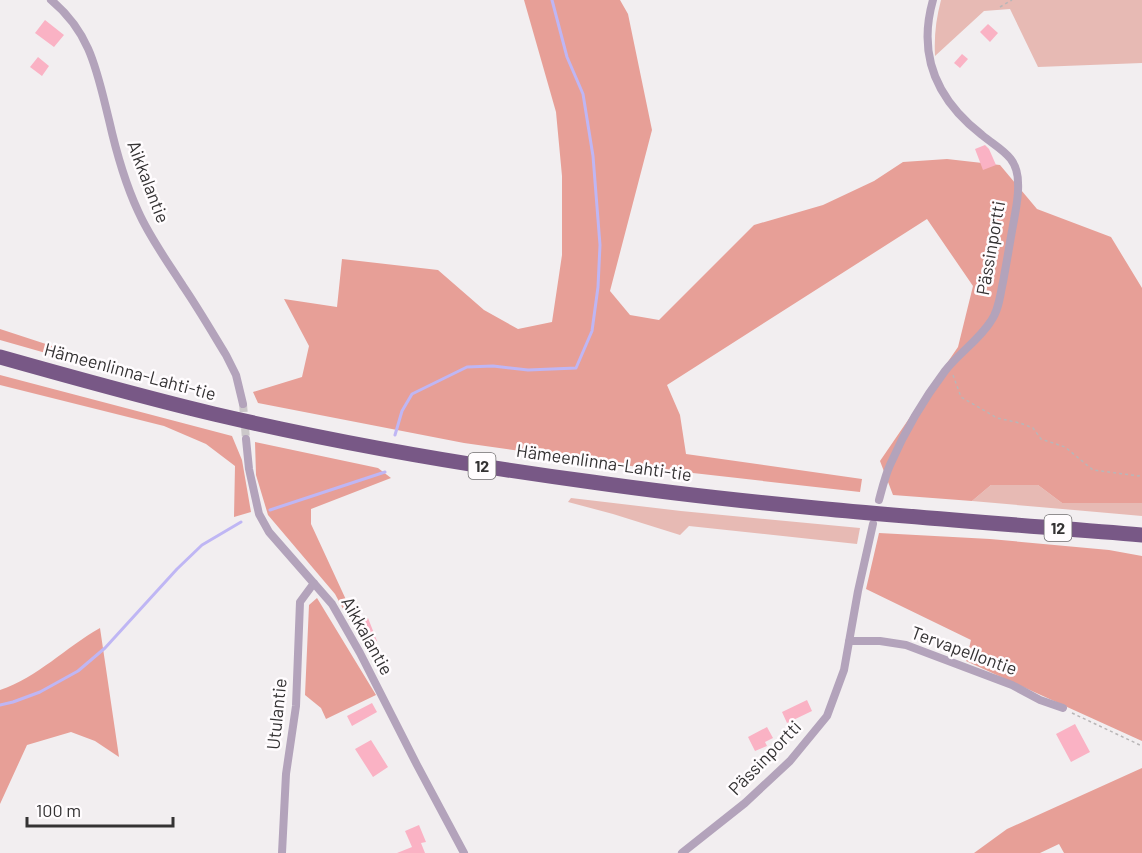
<svg xmlns="http://www.w3.org/2000/svg" width="1142" height="853" viewBox="0 0 1142 853" font-family="Barlow,sans-serif">
<style>
.green{fill:#e7bab4}
.forest{fill:#e79f97}
.lines{fill:none;stroke-linecap:round;stroke-linejoin:round}
.stream{stroke:#bfb6f4;stroke-width:3}
.building{fill:#fab2c4}
.minor-tunnel{stroke:#ccc8ca;stroke-width:8;stroke-dasharray:8 4;stroke-linecap:butt}
.path{stroke:#b9b6b7;stroke-width:1.5;stroke-dasharray:3 3;stroke-linecap:butt}
.minor{stroke:#b3a3bb;stroke-width:8}
.trunk{stroke:#785886;stroke-width:15}
.labels{text-anchor:middle;stroke-width:5;stroke-linejoin:round;paint-order:stroke}
.shield{fill:#fffcfe;stroke:#716f70;stroke-width:1.5}
.shield-label{font-size:16px;font-weight:bold;fill:#343233}
.street-label{font-size:18px;fill:#343233;stroke:#fffcfe}
</style>
<rect width="100%" height="100%" fill="#f2eef0"/>
<path class="green" d="M 941,0 L 1142,0 L 1142,63 L 1038,67 L 1010,9 L 984,11 L 935,56 C 934,36 936,19 941,0 Z
M 991,485 L 1038,485 L 1062,503 L 1142,503 L 1142,516 L 972,501 Z
M 571,498 L 681,511 L 860,528 L 857,544 L 689,526 L 680,535 L 613,514 L 568,502 Z"/>
<path class="forest" d="M 524,0 L 620,0 L 628,14 L 652,130 L 610,291 L 630,315 L 659,320 L 754,225 L 823,205 L 874,181 L 903,162 L 947,159 L 1000,165 L 1037,209 L 1111,237 L 1142,288 L 1142,503 L 1062,503 L 1038,485 L 991,485 L 972,501 L 893,495 L 880,461 L 958,347 L 973,286 L 927,219 L 667,385 L 680,415 L 686,454 L 862,479 L 860,492 L 613,464 L 464,443 L 258,403 L 253,392 L 302,377 L 309,346 L 284,299 L 337,307 L 342,259 L 438,270 L 484,310 L 518,329 L 552,322 L 562,255 L 562,176 L 556,112 Z
M 0,329 L 110,365 L 102,369 L 0,340 Z
M 0,375 L 232,436 L 242,460 L 251,512 L 234,517 L 235,466 L 206,444 L 164,426 L 0,385 Z
M 255,442 L 378,468 L 391,478 L 311,509 L 311,524 L 354,617 L 349,620 L 335,594 L 268,515 L 256,475 Z
M 879,533 L 990,539 L 1109,550 L 1142,556 L 1142,741 L 966,661 L 971,640 L 866,589 Z
M 317,598 L 376,695 L 326,719 L 321,708 L 305,695 L 309,605 Z
M 100,628 L 119,757 L 95,741 L 71,732 L 27,745 L 0,804 L 0,690 C 38,677 65,648 100,628 Z
M 1142,768 L 1142,853 L 1064,853 L 1059,844 L 1040,853 L 974,853 L 1007,829 Z"/>
<g class="lines">
<path class="stream" d="M 395,435 L 402,411 L 412,394 L 467,367 L 493,366 L 528,370 L 576,368 L 592,331 L 598,287 L 600,245 L 593,156 L 583,94 L 567,57 L 552,0
M 270,510 L 385,472
M 0,705 L 13,702 L 40,692 L 78,671 L 105,648 L 177,569 L 202,545 L 241,522"/>
</g>
<path class="building" d="M 45,20 L 64,35 L 54,47 L 35,33 Z
M 988,24 L 998,33 L 990,42 L 980,32 Z
M 962,54 L 968,59 L 960,68 L 954,63 Z
M 38,57 L 49,66 L 42,76 L 30,67 Z
M 985,145 L 989,149 L 996,165 L 983,170 L 975,149 Z
M 368,618 L 377,641 L 365,646 L 356,622 Z
M 807,700 L 812,711 L 787,723 L 782,712 Z
M 372,703 L 377,712 L 352,726 L 347,716 Z
M 1075,724 L 1090,752 L 1071,762 L 1056,734 Z
M 767,727 L 773,738 L 765,742 L 767,746 L 755,751 L 748,737 Z
M 371,740 L 388,767 L 373,777 L 355,749 Z
M 419,825 L 426,842 L 421,843 L 425,853 L 397,853 L 412,847 L 405,831 Z"/>
<g class="lines">
<path class="minor-tunnel" d="M 243,404 L 246,439"/>
<path class="path" d="M 1000,7 L 1012,0
M 953,375 L 961,397 L 997,418 L 1020,423 L 1033,428 L 1041,439 L 1065,447 L 1093,470 L 1139,476 L 1142,474
M 1072,713 L 1142,746"/>
<path class="minor" d="M 51,0 C 91,33 97,72 109,120 C 116,151 125,183 138,211 C 150,238 167,261 183,286 C 198,308 212,332 226,355 L 236,375 L 243,404
M 246,439 L 249,469 L 259,514 L 269,532 L 332,604 L 360,653 L 417,765 L 464,853
M 879,500 C 882,489 885,476 890,465 C 904,433 923,400 945,371 C 959,353 979,340 991,321 C 999,310 1000,295 1003,282 C 1007,261 1010,241 1014,220 C 1016,208 1019,195 1018,183 C 1018,156 1000,150 982,135 C 937,100 917,56 933,0
M 849,641 L 880,641 L 906,645 L 1012,685 L 1040,700 L 1063,708
M 282,853 L 286,774 L 296,706 L 300,602 L 314,583
M 682,853 L 745,803 L 790,761 L 827,716 L 844,670 L 858,591 L 873,524"/>
<path class="trunk" d="M 0,357 C 71,377 142,397 214,414 C 338,443 465,465 592,482 C 774,508 958,520 1142,535"/>
</g>
<g class="labels">
<g class="shield">
<rect x="468.5" y="453" width="27" height="26" rx="4.5"/>
<rect x="1044.5" y="515" width="27" height="26" rx="4.5"/>
</g>
<g class="shield-label">
<text x="482" y="472">12</text>
<text x="1058" y="534">12</text>
</g>
<g class="street-label">
<text transform="translate(148 182) rotate(69)" y="6">Aikkalantie</text>
<text transform="translate(991 248) rotate(-80)" y="6">Pässinportti</text>
<text transform="translate(130 372) rotate(15)" y="6">Hämeenlinna-Lahti-tie</text>
<text transform="translate(604 463) rotate(8)" y="6">Hämeenlinna-Lahti-tie</text>
<text transform="translate(367 636) rotate(61)" y="6">Aikkalantie</text>
<text transform="translate(964 651) rotate(20)" y="6">Tervapellontie</text>
<text transform="translate(277 714) rotate(-84)" y="6">Utulantie</text>
<text transform="translate(765 758) rotate(-46)" y="6">Pässinportti</text>
</g>
</g>
<path d="M27 817v9h146v-9" fill="none" stroke="#343233" stroke-width="3"/>
<text x="36" y="817" font-size="18" fill="#343233" stroke="#fffcfe" stroke-width="4.5" paint-order="stroke">100 m</text>
</svg>
